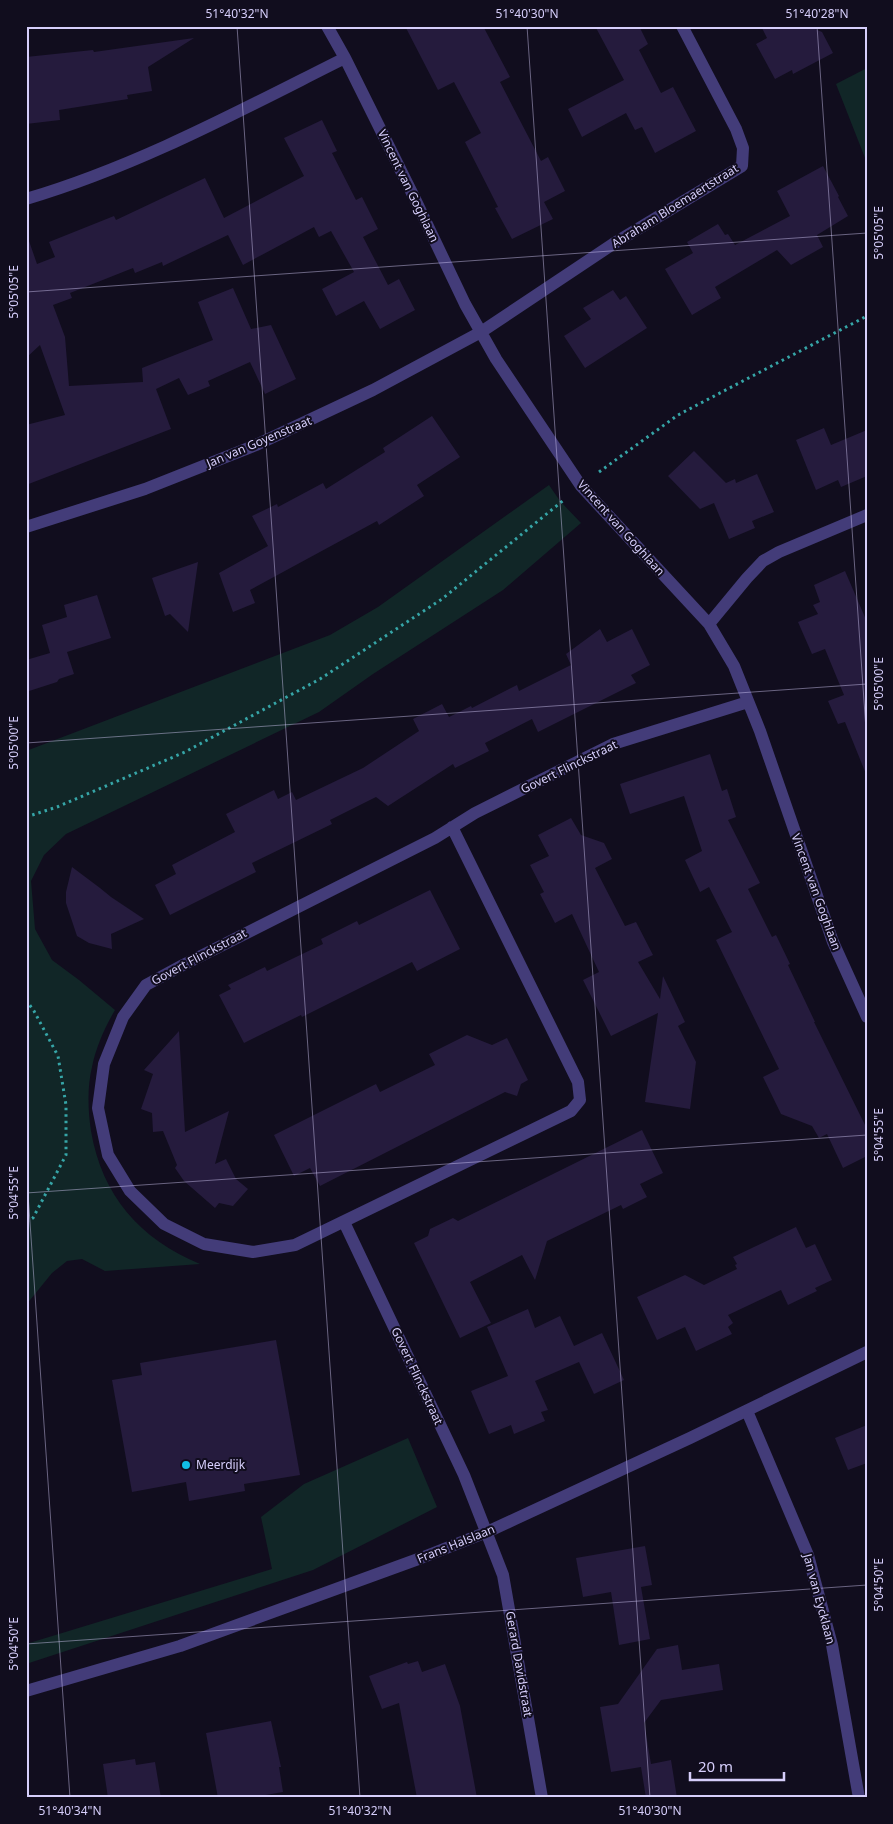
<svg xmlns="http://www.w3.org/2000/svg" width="893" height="1824" viewBox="0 0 893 1824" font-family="'Noto Sans',sans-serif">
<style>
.green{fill:#112627}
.building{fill:#251b3d}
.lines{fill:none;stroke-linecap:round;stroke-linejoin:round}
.path{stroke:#36a5a7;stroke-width:3;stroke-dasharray:2.5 4;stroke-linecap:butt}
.minor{stroke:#433c79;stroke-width:12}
.ticks{fill:none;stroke:#d6cefb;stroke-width:1;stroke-opacity:0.45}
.poi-dot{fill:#11bee4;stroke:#110d1e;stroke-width:2}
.labels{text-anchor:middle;stroke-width:4;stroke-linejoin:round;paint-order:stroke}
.street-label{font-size:12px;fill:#d6cefb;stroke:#110d1e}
.poi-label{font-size:12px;fill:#d6cefb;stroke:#110d1e;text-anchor:start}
.neatline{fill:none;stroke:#d6cefb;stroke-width:2}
.ticks-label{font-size:12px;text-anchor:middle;fill:#d6cefb}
</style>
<rect width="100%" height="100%" fill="#110d1e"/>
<path class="green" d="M 867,68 L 867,163 L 836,84 Z
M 549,485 L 560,501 L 581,523 L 503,590 L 373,674 L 319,712 L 66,834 L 44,855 L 31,881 L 35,929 L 52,960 L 79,980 L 115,1010 C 105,1027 96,1047 92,1067 C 87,1087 88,1111 91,1131 C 102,1196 140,1239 200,1264 L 105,1271 L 82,1259 L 67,1261 L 52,1273 L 26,1305 L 26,751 L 330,635 L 378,607 Z
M 408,1438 L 437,1507 L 313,1570 L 26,1664 L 26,1644 L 272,1569 L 261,1517 L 304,1484 Z"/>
<path class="building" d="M 405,26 L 483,26 L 510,77 L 500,82 L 541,161 L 548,157 L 565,191 L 544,202 L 553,219 L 512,239 L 495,208 L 498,207 L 465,142 L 481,133 L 454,82 L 438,90 Z
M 595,26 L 639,26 L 648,44 L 639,50 L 661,93 L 673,87 L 696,131 L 655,153 L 642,127 L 635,130 L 626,113 L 582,137 L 568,109 L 624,80 Z
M 761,26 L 808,26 L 822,32 L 833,53 L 793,74 L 792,70 L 775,79 L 756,44 L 767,38 Z
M 194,38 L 148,67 L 152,91 L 127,95 L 128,99 L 59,110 L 60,120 L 26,124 L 26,57 L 93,50 L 94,52 Z
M 322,120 L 337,151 L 332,153 L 356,200 L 362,197 L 378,229 L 363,237 L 388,285 L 399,279 L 415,310 L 380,329 L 364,301 L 336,316 L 322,289 L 354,272 L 331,231 L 319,237 L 314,227 L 243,265 L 228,235 L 163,266 L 162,262 L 135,273 L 133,268 L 70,293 L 72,298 L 53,305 L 65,337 L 69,386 L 143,382 L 142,368 L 213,340 L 198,302 L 233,288 L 251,329 L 271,325 L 296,379 L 265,394 L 250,362 L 208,381 L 210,386 L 188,395 L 179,378 L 156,389 L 171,429 L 26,485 L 26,425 L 65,415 L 40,345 L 26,358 L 26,242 L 29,241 L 37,264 L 55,257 L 49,242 L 114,216 L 116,220 L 205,178 L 224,218 L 304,176 L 284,138 Z
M 823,166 L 839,196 L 838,197 L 848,216 L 817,235 L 823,247 L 791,265 L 777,250 L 715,287 L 721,298 L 692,315 L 665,269 L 693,253 L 687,242 L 718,224 L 725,235 L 728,234 L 735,245 L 790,216 L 777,191 Z
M 613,290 L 620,300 L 626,296 L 647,328 L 585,368 L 564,336 L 591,319 L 583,308 Z
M 432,416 L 460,457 L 417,485 L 424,496 L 379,525 L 377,521 L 250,590 L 255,603 L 233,612 L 219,573 L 268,546 L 252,516 L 277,504 L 278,507 L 323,483 L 326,489 L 385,452 L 383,448 Z
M 824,428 L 831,445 L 867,430 L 867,476 L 841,487 L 838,480 L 816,490 L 796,440 Z
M 694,451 L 726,483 L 735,479 L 736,483 L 757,474 L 774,512 L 752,521 L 755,528 L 729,539 L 714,503 L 700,509 L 668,476 Z
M 198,562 L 188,632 L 170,614 L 165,616 L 152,578 Z
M 845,571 L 867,622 L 866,774 L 845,722 L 838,724 L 828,701 L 844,695 L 825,649 L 812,654 L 798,622 L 818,614 L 813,605 L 820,602 L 814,585 Z
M 97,595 L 111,638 L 67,652 L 74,674 L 59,679 L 57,682 L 26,692 L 26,660 L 50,653 L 42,625 L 67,617 L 64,605 Z
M 600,629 L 607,642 L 632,629 L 650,665 L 631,675 L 636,683 L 538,732 L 532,719 L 485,743 L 489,751 L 455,768 L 453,764 L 388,806 L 376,797 L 330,820 L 332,824 L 252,863 L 256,872 L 170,915 L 155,885 L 176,874 L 172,865 L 235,832 L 226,814 L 274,790 L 278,799 L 292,792 L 296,800 L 363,768 L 419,731 L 413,719 L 442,704 L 449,717 L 471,706 L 472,708 L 517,685 L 519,691 L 571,665 L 566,654 Z
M 710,754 L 722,791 L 727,789 L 736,817 L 728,820 L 760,883 L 748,889 L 772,937 L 776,935 L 790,964 L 788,965 L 815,1022 L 814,1022 L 867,1129 L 867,1156 L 843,1168 L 827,1134 L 819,1138 L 812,1126 L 781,1114 L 763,1077 L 779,1069 L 716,940 L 732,932 L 709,887 L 700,892 L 685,860 L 702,851 L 684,796 L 630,814 L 620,784 Z
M 571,818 L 581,835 L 604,843 L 612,859 L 595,868 L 625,926 L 636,922 L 653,955 L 638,962 L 660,999 L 663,976 L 685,1022 L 678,1026 L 696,1062 L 690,1109 L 645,1102 L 658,1013 L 611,1036 L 583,980 L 599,972 L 572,914 L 555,923 L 540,894 L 544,892 L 530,865 L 549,856 L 538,835 Z
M 72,867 L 100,888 L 111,897 L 144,919 L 111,934 L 112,949 L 89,943 L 77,936 L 66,903 L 66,892 Z
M 430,890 L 460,949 L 417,971 L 412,962 L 302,1017 L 301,1015 L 244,1043 L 219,995 L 231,989 L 228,985 L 265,967 L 267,971 L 323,944 L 321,939 L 357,921 L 359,925 Z
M 179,1031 L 185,1132 L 229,1111 L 215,1164 L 226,1159 L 236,1179 L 248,1189 L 233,1206 L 219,1203 L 215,1208 L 184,1181 L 175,1168 L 177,1165 L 163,1131 L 153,1132 L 152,1113 L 141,1109 L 153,1074 L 144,1070 Z
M 467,1035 L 492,1045 L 507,1038 L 528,1080 L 521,1084 L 517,1096 L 505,1092 L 320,1186 L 310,1168 L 294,1176 L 274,1135 L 376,1084 L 380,1092 L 435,1065 L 429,1054 Z
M 642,1130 L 663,1173 L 640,1184 L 647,1197 L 623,1209 L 621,1205 L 547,1241 L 535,1280 L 522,1255 L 470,1282 L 491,1323 L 460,1338 L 414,1243 L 428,1236 L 430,1229 L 453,1218 L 458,1221 Z
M 796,1227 L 806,1248 L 815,1244 L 832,1280 L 815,1288 L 817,1291 L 788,1305 L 781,1290 L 728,1315 L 733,1323 L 728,1327 L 732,1334 L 696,1351 L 685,1327 L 657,1340 L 637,1297 L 685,1275 L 704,1285 L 737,1269 L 735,1265 L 737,1264 L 733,1257 Z
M 528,1309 L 535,1328 L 560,1316 L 574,1346 L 602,1333 L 624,1380 L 594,1394 L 579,1362 L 535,1381 L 548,1410 L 541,1412 L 545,1421 L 514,1434 L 511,1425 L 489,1434 L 471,1391 L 508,1376 L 487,1327 Z
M 276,1340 L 300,1475 L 244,1484 L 245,1491 L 189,1501 L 186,1482 L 132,1492 L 112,1380 L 142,1375 L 140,1363 Z
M 867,1425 L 867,1463 L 848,1470 L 835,1438 Z
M 645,1546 L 652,1585 L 641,1587 L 650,1639 L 619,1645 L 611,1592 L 583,1597 L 576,1558 Z
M 678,1645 L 682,1670 L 719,1664 L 723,1690 L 661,1700 L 644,1723 L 651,1764 L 671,1760 L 677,1798 L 646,1798 L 641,1767 L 611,1772 L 600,1707 L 618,1704 L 657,1649 Z
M 418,1661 L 422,1672 L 445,1664 L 460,1706 L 477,1798 L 417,1798 L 399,1703 L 382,1709 L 369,1676 L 407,1662 L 408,1664 Z
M 271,1721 L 281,1767 L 279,1767 L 283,1792 L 248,1798 L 218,1798 L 206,1733 Z
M 135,1759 L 136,1765 L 155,1762 L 161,1798 L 108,1798 L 103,1764 Z"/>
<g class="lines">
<path class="path" d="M 599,472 L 678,415 L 867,316
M 26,817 L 57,807 L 185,752 L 320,679 L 442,599 L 565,499
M 26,1000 L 34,1011 L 58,1056 L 66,1105 L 66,1155 L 33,1218 L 26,1222"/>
<path class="minor" d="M 327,26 L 345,58 L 414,197 L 465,304 L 496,359 L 581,486 L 709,624 L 734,666 L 760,731 L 833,942 L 867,1017
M 26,199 C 138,166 241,110 345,58
M 26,527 L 145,489 L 256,445 L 373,390 L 481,332 L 613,244 L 742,166 L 743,148 L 736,129 L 682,26
M 709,624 L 747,578 L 763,561 L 779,552 L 867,515
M 452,827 L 578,1082 L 580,1100 L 571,1111 L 295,1245 L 253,1252 L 204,1244 L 164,1224 L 130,1191 L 108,1155 L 98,1108 L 104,1064 L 123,1017 L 146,985 L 183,965 L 435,838 L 475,813 L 613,744 L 748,702
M 344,1222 L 464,1475 L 503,1575 L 542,1798
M 747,1411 L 808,1555 L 832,1645 L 859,1798
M 26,1691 L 180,1646 L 421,1558 L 487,1532 L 690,1438 L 867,1352"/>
</g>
<path class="ticks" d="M 237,26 L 360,1798M 527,26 L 650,1798M 817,26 L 867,744M 26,292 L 867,233M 26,743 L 867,684M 26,1165 L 70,1798M 26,1193 L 867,1135M 26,1644 L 867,1585"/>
<circle class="poi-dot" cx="186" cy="1465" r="5"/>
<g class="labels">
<g class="street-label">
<text transform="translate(408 186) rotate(64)" y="4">Vincent van Goghlaan</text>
<text transform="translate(675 206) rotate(-32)" y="4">Abraham Bloemaertstraat</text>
<text transform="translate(259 442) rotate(-23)" y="4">Jan van Goyenstraat</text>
<text transform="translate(621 528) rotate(48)" y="4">Vincent van Goghlaan</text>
<text transform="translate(569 767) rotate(-26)" y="4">Govert Flinckstraat</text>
<text transform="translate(816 892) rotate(70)" y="4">Vincent van Goghlaan</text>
<text transform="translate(199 957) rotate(-28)" y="4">Govert Flinckstraat</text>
<text transform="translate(417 1376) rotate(65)" y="4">Govert Flinckstraat</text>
<text transform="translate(456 1544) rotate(-22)" y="4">Frans Halslaan</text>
<text transform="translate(819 1599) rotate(75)" y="4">Jan van Eycklaan</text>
<text transform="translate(519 1664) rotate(80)" y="4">Gerard Davidstraat</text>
</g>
<g class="poi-label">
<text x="196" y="1469">Meerdijk</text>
</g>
</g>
<rect width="893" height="1824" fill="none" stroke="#110d1e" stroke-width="55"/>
<path d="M690 1772v8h94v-8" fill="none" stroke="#d6cefb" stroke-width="2.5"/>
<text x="698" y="1772" font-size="15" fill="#d6cefb" stroke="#110d1e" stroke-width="4" paint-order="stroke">20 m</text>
<rect x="28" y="28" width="838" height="1768" class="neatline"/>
<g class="ticks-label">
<text x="237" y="18">51°40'32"N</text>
<text x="527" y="18">51°40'30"N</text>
<text x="817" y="18">51°40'28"N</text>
<text transform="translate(879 233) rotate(-90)" y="4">5°05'05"E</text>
<text transform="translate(14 292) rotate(-90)" y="4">5°05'05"E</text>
<text transform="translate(879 684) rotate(-90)" y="4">5°05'00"E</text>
<text transform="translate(14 743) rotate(-90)" y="4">5°05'00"E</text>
<text transform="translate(879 1135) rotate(-90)" y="4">5°04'55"E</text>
<text transform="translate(14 1193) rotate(-90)" y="4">5°04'55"E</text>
<text transform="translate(879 1585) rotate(-90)" y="4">5°04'50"E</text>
<text transform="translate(14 1644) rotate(-90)" y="4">5°04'50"E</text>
<text x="70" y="1815">51°40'34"N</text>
<text x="360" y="1815">51°40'32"N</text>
<text x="650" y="1815">51°40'30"N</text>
</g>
</svg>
